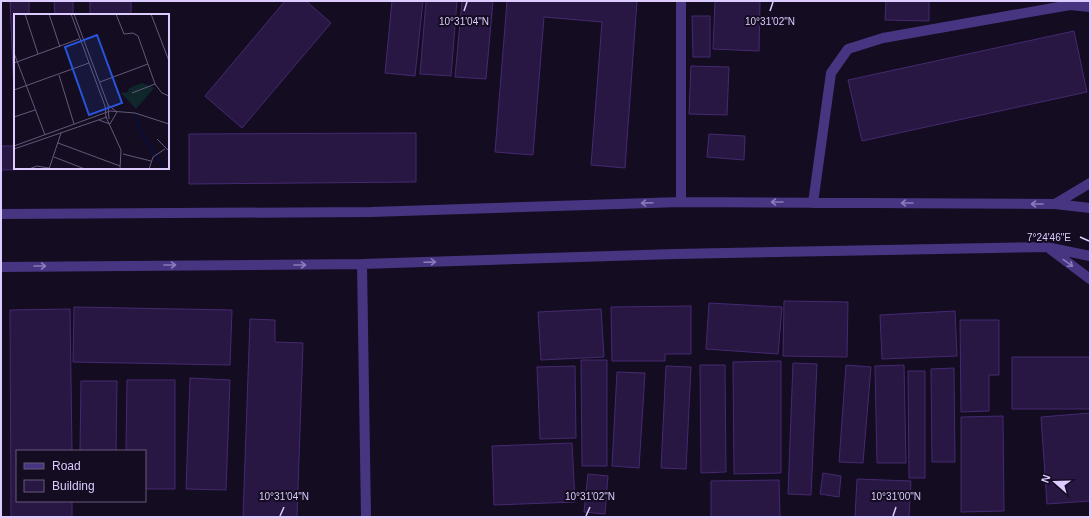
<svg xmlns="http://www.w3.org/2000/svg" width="1091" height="518" viewBox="0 0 1091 518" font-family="Helvetica,sans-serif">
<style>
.building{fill:#291743;stroke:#452970}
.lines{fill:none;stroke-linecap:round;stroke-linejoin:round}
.minor{stroke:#483582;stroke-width:10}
.oneway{stroke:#8b79ba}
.ticks{fill:none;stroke:#dcccff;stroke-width:1.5}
.inset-river{fill:none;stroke:#07103f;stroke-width:2}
.inset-road{fill:none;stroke:#64597a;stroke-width:1}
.view{fill:#2754da;fill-opacity:0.15;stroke:#2754da;stroke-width:2}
.inset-edge{fill:none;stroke:#dcccff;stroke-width:2}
.ticks-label{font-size:10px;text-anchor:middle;fill:#dcccff;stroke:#140c21;stroke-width:4;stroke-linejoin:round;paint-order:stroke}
</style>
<rect width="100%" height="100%" fill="#140c21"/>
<path class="building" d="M 10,1 L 29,1 L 29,15 L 15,15 L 15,114 Z
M 54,1 L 73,1 L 73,15 L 55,15 Z
M 90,1 L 131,1 L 131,15 L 90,15 Z
M 285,1 L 306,1 L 331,23 L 242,128 L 205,96 Z
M 392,1 L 423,1 L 415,76 L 385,73 Z
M 426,1 L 457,1 L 451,76 L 420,74 Z
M 462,1 L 493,1 L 486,79 L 455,77 Z
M 507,1 L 637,1 L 625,168 L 591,165 L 602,22 L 544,17 L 533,155 L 495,152 Z
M 715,1 L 760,1 L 759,51 L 713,49 Z
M 886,1 L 929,1 L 929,21 L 885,20 Z
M 692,16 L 710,16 L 710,57 L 693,57 Z
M 1074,31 L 1087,92 L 862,141 L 848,80 Z
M 691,66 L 729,67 L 727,115 L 689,114 Z
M 416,133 L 416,182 L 189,184 L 189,134 Z
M 709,134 L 745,136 L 744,160 L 707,157 Z
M 1,146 L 15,146 L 15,168 L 91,168 L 1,170 Z
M 784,301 L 848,302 L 847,357 L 783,356 Z
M 709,303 L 782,307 L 778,354 L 706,349 Z
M 691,306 L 691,354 L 665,354 L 665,361 L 612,361 L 611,307 Z
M 74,307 L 232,310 L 230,365 L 73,362 Z
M 70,309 L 72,451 L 17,451 L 17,501 L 72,501 L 72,517 L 11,517 L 10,310 Z
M 601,309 L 604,357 L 541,360 L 538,312 Z
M 955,311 L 957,356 L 882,359 L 880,315 Z
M 250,319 L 275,320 L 275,342 L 303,343 L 297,517 L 243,517 Z
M 960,320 L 999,320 L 999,375 L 989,375 L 989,411 L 961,412 Z
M 1012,357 L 1090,357 L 1090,409 L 1012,409 Z
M 581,360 L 607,360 L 607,466 L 582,466 Z
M 781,361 L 781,473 L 734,474 L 733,362 Z
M 793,363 L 817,364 L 811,495 L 788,494 Z
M 700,365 L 725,365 L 726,472 L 701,473 Z
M 846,365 L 871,367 L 863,463 L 839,462 Z
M 904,365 L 906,463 L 877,463 L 875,366 Z
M 575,366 L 576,438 L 540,439 L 537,367 Z
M 666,366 L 691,367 L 686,469 L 661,468 Z
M 954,368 L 955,462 L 932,462 L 931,369 Z
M 908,371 L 925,371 L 925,478 L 909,478 Z
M 617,372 L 645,373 L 639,468 L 612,466 Z
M 190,378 L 230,380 L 226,490 L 186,489 Z
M 127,380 L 175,380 L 175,489 L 145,489 L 145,451 L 126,451 Z
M 81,381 L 117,381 L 116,451 L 80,451 Z
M 1090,413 L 1090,501 L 1047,504 L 1041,417 Z
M 1003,416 L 1004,511 L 961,512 L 961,417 Z
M 572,443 L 575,502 L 494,505 L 492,446 Z
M 823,473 L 841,476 L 839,497 L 820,494 Z
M 588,474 L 608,476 L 605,514 L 584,512 Z
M 857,479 L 911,481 L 909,517 L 855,517 Z
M 779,480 L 780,517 L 711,517 L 711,481 Z"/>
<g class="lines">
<path class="minor" d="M 681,1 L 681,202
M 813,203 L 831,73 L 848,49 L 883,38 L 1070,5 L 1090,7
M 1055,204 L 1090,183
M 1,214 L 371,212 L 681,202 L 1055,204 L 1090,208
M 1050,249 L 1090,279
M 362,264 L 366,517
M 1,267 L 362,264 L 675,254 L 1046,247 L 1090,256"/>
</g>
<defs><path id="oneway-shaft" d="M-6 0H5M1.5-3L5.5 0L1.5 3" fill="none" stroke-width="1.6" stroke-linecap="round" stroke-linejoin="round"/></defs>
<g class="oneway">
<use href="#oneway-shaft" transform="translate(777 202) rotate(-180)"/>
<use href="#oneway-shaft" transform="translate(647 203) rotate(178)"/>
<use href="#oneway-shaft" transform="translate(907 203) rotate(-180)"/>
<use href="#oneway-shaft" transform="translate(1037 204) rotate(-180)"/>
<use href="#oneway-shaft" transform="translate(430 262) rotate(-2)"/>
<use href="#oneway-shaft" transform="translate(1068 263) rotate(36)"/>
<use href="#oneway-shaft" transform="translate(170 265)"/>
<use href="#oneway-shaft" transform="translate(300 265)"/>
<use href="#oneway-shaft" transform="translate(40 266)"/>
</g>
<path class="ticks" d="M 464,11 L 467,2M 770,11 L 773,2M 1080,237 L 1089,241M 280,516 L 284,507M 586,516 L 590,507M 893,516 L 896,507"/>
<g transform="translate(14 14)">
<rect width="155" height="155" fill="#140c21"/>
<path d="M 128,69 L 140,74 L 122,95 L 107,79 L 114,78 L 115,74 Z" fill="#0f262b"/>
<path class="inset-river" d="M 121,99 L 127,119 L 151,155"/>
<path class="inset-road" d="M 11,0 L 24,40M 35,0 L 46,33M 57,0 L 91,92 L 92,103 L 107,136 L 106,155M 60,0 L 94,91 L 95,105M 102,0 L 110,20 L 119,19 L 124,22 L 141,70 L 148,79 L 155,82M 137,0 L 155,47M 0,39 L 31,121M 0,49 L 65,25M 45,61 L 60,110M 86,68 L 134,50M 0,76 L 75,49M 118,79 L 141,70M 0,103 L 21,96M 85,106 L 96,110 L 103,98 L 94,91M 143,125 L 155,137M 44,129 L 106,152M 0,132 L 96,97 L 121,99 L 155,110M 0,135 L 93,103M 109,140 L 137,147M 40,143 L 71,155M 15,155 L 23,152 L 35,154M 35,155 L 47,119M 135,155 L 139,143 L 151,135"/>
<path class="view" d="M 83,21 L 108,89 L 75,101 L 51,33 Z"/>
<rect width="155" height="155" class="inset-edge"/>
</g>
<g class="ticks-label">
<text x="464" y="25">10°31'04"N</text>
<text x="770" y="25">10°31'02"N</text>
<text x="1049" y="241">7°24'46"E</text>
<text x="284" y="500">10°31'04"N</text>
<text x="590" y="500">10°31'02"N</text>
<text x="896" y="500">10°31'00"N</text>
</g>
<rect width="1091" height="518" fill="none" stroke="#dcccff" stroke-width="4"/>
<rect x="16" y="450" width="130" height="52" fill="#140c21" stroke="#64597a"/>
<rect x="24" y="463" width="20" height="6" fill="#483582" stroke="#64597a"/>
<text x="52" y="470" font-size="12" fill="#dcccff">Road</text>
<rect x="24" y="480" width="20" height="12" fill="#291743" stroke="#64597a"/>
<text x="52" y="490" font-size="12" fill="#dcccff">Building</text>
<g transform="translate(1055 482) rotate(290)" stroke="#140c21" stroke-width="3" paint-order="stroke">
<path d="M0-3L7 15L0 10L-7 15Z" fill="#dcccff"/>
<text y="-6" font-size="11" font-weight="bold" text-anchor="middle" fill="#dcccff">N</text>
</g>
</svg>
